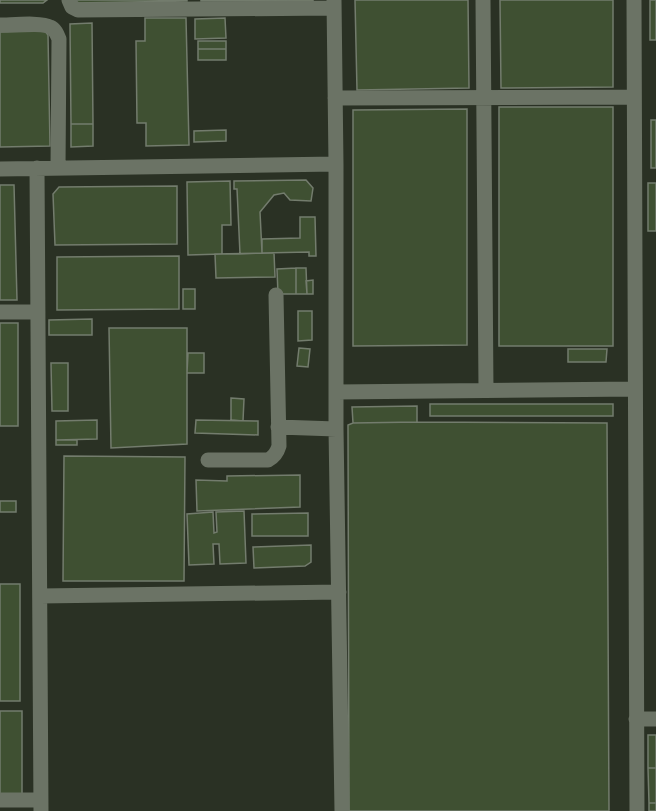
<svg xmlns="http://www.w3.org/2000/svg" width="656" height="811" viewBox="0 0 656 811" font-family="'IBM Plex Sans',sans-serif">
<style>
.building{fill:#3f5032;stroke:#737c6d;stroke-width:1.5}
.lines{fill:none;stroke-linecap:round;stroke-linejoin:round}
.minor{stroke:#6b7365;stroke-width:15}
</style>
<rect width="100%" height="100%" fill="#2a3124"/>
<path class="building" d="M 0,0 L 47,0 L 43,3 L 0,3 Z
M 76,0 L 187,0 L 187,1 L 77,3 Z
M 201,0 L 313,0 L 313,1 L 201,1 Z
M 355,0 L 468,0 L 469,88 L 357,90 Z
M 500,0 L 613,0 L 613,87 L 501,88 Z
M 650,0 L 656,0 L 656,40 L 650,40 Z
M 145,18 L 186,18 L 189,145 L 146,146 L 146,123 L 137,123 L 136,41 L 145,41 Z
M 225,18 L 226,38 L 195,39 L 195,19 Z
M 92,23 L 93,124 L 71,124 L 70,24 Z
M 45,31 L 48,35 L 50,146 L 0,147 L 0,32 Z
M 198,41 L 226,41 L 226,49 L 198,49 Z
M 198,49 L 226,49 L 226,60 L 198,60 Z
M 499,107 L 613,107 L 613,346 L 499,346 Z
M 467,109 L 467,345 L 353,346 L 353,110 Z
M 651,120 L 656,120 L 656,168 L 651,168 Z
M 71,124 L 93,124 L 93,146 L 71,147 Z
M 226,130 L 226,141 L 194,142 L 194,131 Z
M 306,180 L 313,188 L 311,201 L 290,200 L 284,193 L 274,195 L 260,212 L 262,253 L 240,254 L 237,189 L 234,189 L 234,181 Z
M 230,181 L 231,225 L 222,225 L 222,254 L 188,255 L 187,182 Z
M 648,183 L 656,183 L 656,231 L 648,231 Z
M 0,185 L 14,185 L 17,300 L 0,300 Z
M 177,186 L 177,244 L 55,245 L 53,194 L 59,187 Z
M 300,217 L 315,217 L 316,256 L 309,256 L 309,252 L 262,253 L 262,239 L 300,238 Z
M 274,253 L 275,277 L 216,278 L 215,254 Z
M 179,256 L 179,309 L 57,310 L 57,257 Z
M 296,268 L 296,294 L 278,294 L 277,269 Z
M 296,268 L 306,268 L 307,294 L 296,294 Z
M 313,280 L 313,294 L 307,294 L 306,281 Z
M 183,289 L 195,289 L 195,309 L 183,309 Z
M 298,311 L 312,311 L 312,340 L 298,341 Z
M 92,319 L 92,335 L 49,335 L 49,320 Z
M 0,323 L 18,323 L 18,426 L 0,426 Z
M 109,328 L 187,328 L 187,444 L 111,448 Z
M 299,348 L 310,349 L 308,367 L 297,366 Z
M 568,349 L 607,349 L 606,362 L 568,362 Z
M 188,353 L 204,353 L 204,373 L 187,373 Z
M 51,363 L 68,363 L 68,411 L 52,411 Z
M 231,398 L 244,399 L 243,421 L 231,420 Z
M 430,404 L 613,404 L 613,416 L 430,416 Z
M 417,406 L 417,422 L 353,423 L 352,407 Z
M 97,420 L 97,439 L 56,440 L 56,421 Z
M 196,420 L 258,421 L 258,435 L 195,433 Z
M 417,422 L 607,423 L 609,811 L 349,811 L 348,425 L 353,423 Z
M 56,440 L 77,440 L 77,445 L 56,445 Z
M 64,456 L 185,457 L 184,581 L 63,581 Z
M 300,475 L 300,507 L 197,511 L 196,480 L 227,481 L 227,476 Z
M 0,501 L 16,501 L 16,512 L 0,512 Z
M 244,511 L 246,563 L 220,564 L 219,544 L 213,544 L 214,564 L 189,565 L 187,514 L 213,512 L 214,533 L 217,532 L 216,512 Z
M 308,513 L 308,536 L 252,536 L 252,514 Z
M 311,545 L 311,562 L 305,566 L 254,568 L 253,547 Z
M 0,584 L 20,584 L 20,701 L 0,701 Z
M 0,711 L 22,711 L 22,794 L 0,794 Z
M 648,735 L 656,735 L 656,768 L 648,768 Z
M 648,768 L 656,768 L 656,803 L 649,803 Z
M 649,803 L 656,803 L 656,811 L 649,811 Z"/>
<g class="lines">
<path class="minor" d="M 69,0 L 72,7 L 78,10 L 334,8
M 334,0 L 336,164 L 336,429 L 342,811
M 483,0 L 486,390
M 634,0 L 637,811
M 0,25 C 11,25 42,22 50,27 C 55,29 57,34 59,39 L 58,168
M 335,98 L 634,97
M 37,168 L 41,811
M 0,169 L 336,164
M 0,312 L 38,312
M 336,392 L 635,389
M 278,427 L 336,429
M 208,460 L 268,460 C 274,457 277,453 279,446 L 276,295
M 40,596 L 339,592
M 636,719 L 656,719
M 0,800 L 41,800"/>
</g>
</svg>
